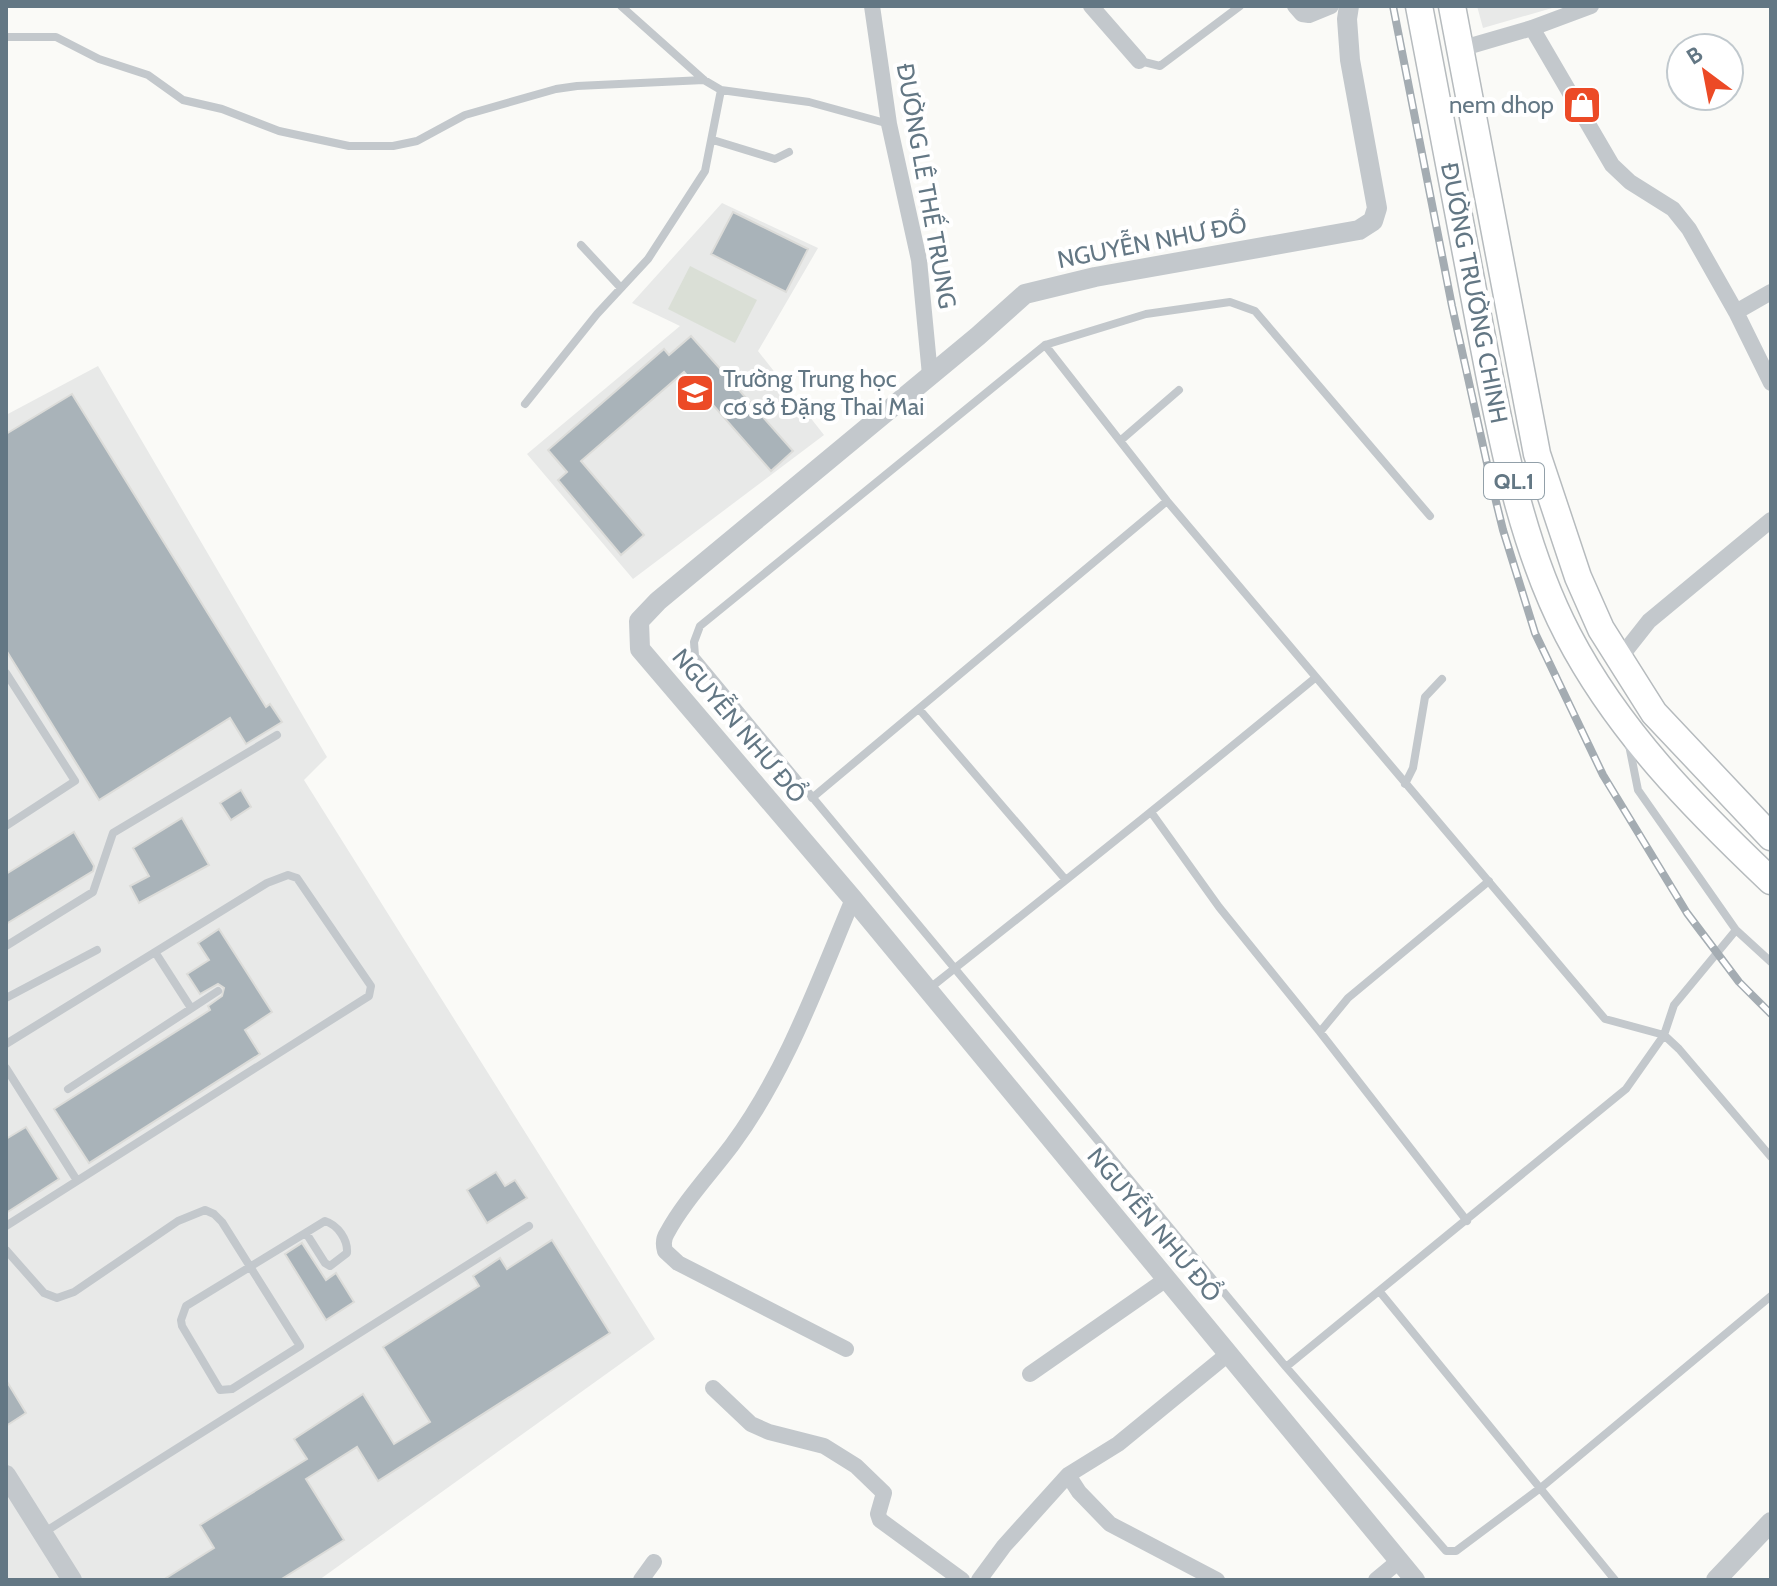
<svg xmlns="http://www.w3.org/2000/svg" width="1777" height="1586" viewBox="0 0 1777 1586" font-family="Cabin,sans-serif">
<style>
.built{fill:#e8e9e8}
.pitch{fill:#dadfd6}
.building{fill:#a9b3b9;stroke:#dcdcd9;stroke-width:2}
.lines{fill:none;stroke-linecap:round;stroke-linejoin:round}
.trunk-casing{stroke:#b6bbbe;stroke-width:29}
.service{stroke:#c3c8cc;stroke-width:8}
.minor{stroke:#c3c8cc;stroke-width:16}
.tertiary{stroke:#c3c8cc;stroke-width:20}
.trunk{stroke:#fff;stroke-width:26}
.rail-casing{stroke:#a4acb2;stroke-width:8}
.rail{stroke:#fff;stroke-width:5;stroke-dasharray:15;stroke-linecap:butt}
.labels{text-anchor:middle;stroke-width:8;stroke-linejoin:round;paint-order:stroke}
.shield{fill:#fff;stroke:#92a0a9;stroke-width:2}
.shield-label{font-size:22px;font-weight:bold;fill:#637784}
.poi-label{font-size:24px;fill:#637784;stroke:#fff;text-anchor:end}
.street-label{font-size:24px;fill:#637784;stroke:#fff}
</style>
<rect width="100%" height="100%" fill="#fafaf7"/>
<path class="built" d="M 1477,6 L 1559,6 L 1483,28 Z
M 722,203 L 818,248 L 758,351 L 824,435 L 633,579 L 527,454 L 680,326 L 632,303 Z
M 98,366 L 327,757 L 304,780 L 655,1339 L 319,1580 L 6,1580 L 6,415 Z"/>
<path class="pitch" d="M 690,266 L 757,300 L 735,343 L 668,309 Z"/>
<path class="building" d="M 733,212 L 808,249 L 786,292 L 711,254 Z
M 691,336 L 793,451 L 771,471 L 684,372 L 581,461 L 644,535 L 621,555 L 558,480 L 567,472 L 548,450 L 664,349 L 669,355 Z
M 72,394 L 266,707 L 270,704 L 282,722 L 246,744 L 230,718 L 99,800 L 6,650 L 6,434 Z
M 241,790 L 251,807 L 231,820 L 220,803 Z
M 182,818 L 209,865 L 139,903 L 130,886 L 149,876 L 133,848 Z
M 74,832 L 94,866 L 93,871 L 6,924 L 6,874 Z
M 219,929 L 272,1012 L 245,1030 L 260,1054 L 89,1163 L 54,1109 L 210,1010 L 208,1006 L 222,996 L 224,988 L 218,984 L 200,994 L 187,974 L 209,960 L 198,943 Z
M 26,1127 L 59,1179 L 6,1213 L 6,1139 Z
M 496,1172 L 505,1186 L 515,1180 L 527,1198 L 487,1223 L 467,1190 Z
M 552,1240 L 610,1333 L 378,1481 L 357,1447 L 306,1479 L 344,1540 L 280,1580 L 163,1580 L 214,1548 L 200,1525 L 307,1459 L 294,1439 L 363,1394 L 394,1444 L 430,1422 L 383,1347 L 479,1286 L 473,1276 L 500,1258 L 507,1269 Z
M 302,1243 L 326,1280 L 336,1273 L 354,1302 L 326,1320 L 285,1254 Z
M 6,1380 L 26,1413 L 6,1426 Z"/>
<g class="lines">
<defs>
<path id="trunk" d="M 1419,6 C 1439,113 1459,220 1480,327 C 1500,430 1519,541 1568,635 C 1618,731 1693,807 1771,881
M 1452,6 L 1537,454 L 1578,577 L 1601,629 L 1654,713 L 1771,837"/>
</defs>
<use href="#trunk" class="trunk-casing"/>
<path class="service" d="M 621,6 L 704,80 L 721,90
M 6,37 L 56,37 L 99,59 L 148,75 L 183,100 L 222,109 L 279,131 L 349,146 L 393,146 L 417,141 L 465,115 L 556,89 L 577,86 L 704,80
M 1140,61 L 1160,66 L 1240,6
M 713,140 L 775,159 L 789,152
M 581,245 L 621,288
M 1045,345 L 1167,501 L 1605,1019 L 1664,1035 L 1679,1049 L 1771,1157
M 525,404 L 597,314 L 648,259 L 705,171 L 721,90 L 809,102 L 889,124
M 1120,441 L 1179,390
M 1430,516 L 1255,311 L 1230,302 L 1146,314 L 1045,345 L 700,626 L 694,642 L 695,656 L 1286,1367 L 1446,1551 L 1456,1551 L 1543,1486 L 1771,1296
M 6,673 L 75,781 L 6,826
M 919,709 L 1065,879
M 1405,784 L 1413,768 L 1425,697 L 1442,679
M 812,798 L 1167,501
M 1151,812 L 1219,907 L 1320,1032 L 1348,998 L 1489,881
M 1736,930 L 1771,962
M 6,946 L 93,892 L 113,833 L 277,735
M 155,952 L 191,1008
M 930,988 C 1059,886 1188,783 1315,678
M 6,998 L 97,950
M 1320,1032 L 1467,1221
M 6,1044 L 267,883 L 288,875 L 297,878 L 371,986 L 369,996 L 6,1226
M 6,1068 L 76,1179
M 68,1089 L 218,991
M 6,1250 L 44,1293 L 57,1298 L 74,1292 L 178,1221 L 205,1210 L 214,1214 L 222,1222 L 300,1346 L 232,1389 L 220,1390 L 182,1326 L 181,1320 L 186,1306 L 325,1221 C 338,1225 348,1240 347,1253 L 330,1266 L 325,1263 L 306,1233
M 1380,1292 L 1615,1580
M 1286,1367 L 1626,1089 L 1664,1035 L 1674,1005 L 1736,930 L 1638,790 L 1628,740
M 43,1533 L 529,1226"/>
<path class="minor" d="M 872,6 L 889,124 L 919,260 L 930,375
M 1091,6 L 1139,61
M 1295,6 L 1302,14 L 1309,15 L 1331,6
M 1532,28 L 1612,165 L 1630,182 L 1673,209 L 1689,229 L 1736,312 L 1771,383
M 1460,49 L 1532,28 L 1591,6
M 1736,312 L 1771,292
M 1619,659 L 1649,621 L 1771,520
M 846,1349 L 678,1263 L 665,1251 C 663,1244 663,1239 667,1233 C 683,1203 711,1173 732,1145 C 786,1072 818,982 853,899
M 1030,1374 L 1165,1280
M 713,1388 L 751,1424 L 769,1432 L 824,1446 L 856,1466 L 884,1493 L 878,1514 L 880,1520 L 962,1580
M 1068,1475 L 1079,1492 L 1110,1524 L 1217,1580
M 641,1580 L 654,1562
M 979,1580 L 1004,1546 L 1068,1475 L 1118,1444 L 1228,1354
M 1376,1580 L 1399,1561"/>
<path class="tertiary" d="M 1349,6 L 1347,19 L 1350,60 L 1377,208 L 1373,221 L 1359,230 L 1095,277 L 1025,294 L 978,336 L 658,601 L 639,621 L 640,649 L 853,899 L 1415,1580
M 6,1475 L 72,1580
M 1716,1580 L 1771,1522"/>
<use href="#trunk" class="trunk"/>
<defs>
<path id="rail" d="M 1393,6 L 1452,306 L 1490,477 L 1503,530 L 1535,633 L 1603,775 L 1687,913 L 1739,982 L 1771,1014"/>
</defs>
<use href="#rail" class="rail-casing"/>
<use href="#rail" class="rail"/>
</g>
<defs>
<symbol id="shop-square" viewBox="-11 -11 22 22"><rect x="-9" y="-9" width="18" height="18" rx="4" fill="#ec4a26" stroke="#fff"/><path d="M-5-2.5h2.3a2.7 3.5 0 0 1 5.4 0H5L5.5 6h-11ZM-1.5-2.5h3a1.5 2.3 0 0 0-3 0Z" fill="#fff"/></symbol>
<symbol id="school-square" viewBox="-11 -11 22 22"><rect x="-9" y="-9" width="18" height="18" rx="4" fill="#ec4a26" stroke="#fff"/><path d="M0-5L7-2L0 1L-7-2ZM-4 1L0 2.5L4 1V4Q0 6-4 4Z" fill="#fff"/></symbol>
</defs>
<g fill-rule="evenodd">
<use href="#shop-square" x="1560" y="83" width="44" height="44"/>
<use href="#school-square" x="673" y="371" width="44" height="44"/>
</g>
<g class="labels">
<rect class="shield" x="1484" y="463" width="60" height="36" rx="6"/>
<g class="shield-label">
<text x="1514" y="489">QL.1</text>
</g>
<g class="poi-label">
<text x="1554" y="113">nem dhop</text>
<text x="723" y="387" text-anchor="start">Trường Trung học<tspan x="723" dy="28">cơ sở Đặng Thai Mai</tspan></text>
</g>
<g class="street-label">
<text transform="translate(926 186) rotate(80)" y="8">ĐƯỜNG LÊ THẾ TRUNG</text>
<text transform="translate(1152 242) rotate(-11)" y="8">NGUYỄN NHƯ ĐỔ</text>
<text transform="translate(1474 293) rotate(79)" y="8">ĐƯỜNG TRƯỜNG CHINH</text>
<text transform="translate(739 726) rotate(50)" y="8">NGUYỄN NHƯ ĐỔ</text>
<text transform="translate(1154 1225) rotate(50)" y="8">NGUYỄN NHƯ ĐỔ</text>
</g>
</g>
<rect width="1777" height="1586" fill="none" stroke="#637784" stroke-width="16"/>
<g transform="translate(1705 72) rotate(328)"><circle r="38" fill="#ffffff" stroke="#c1c9ce" stroke-width="2"/>
<path d="M0-6L14 30L0 20L-14 30Z" fill="#ec4a26"/>
<text y="-12" font-size="22" font-weight="bold" text-anchor="middle" fill="#637784">B</text>
</g>
</svg>
